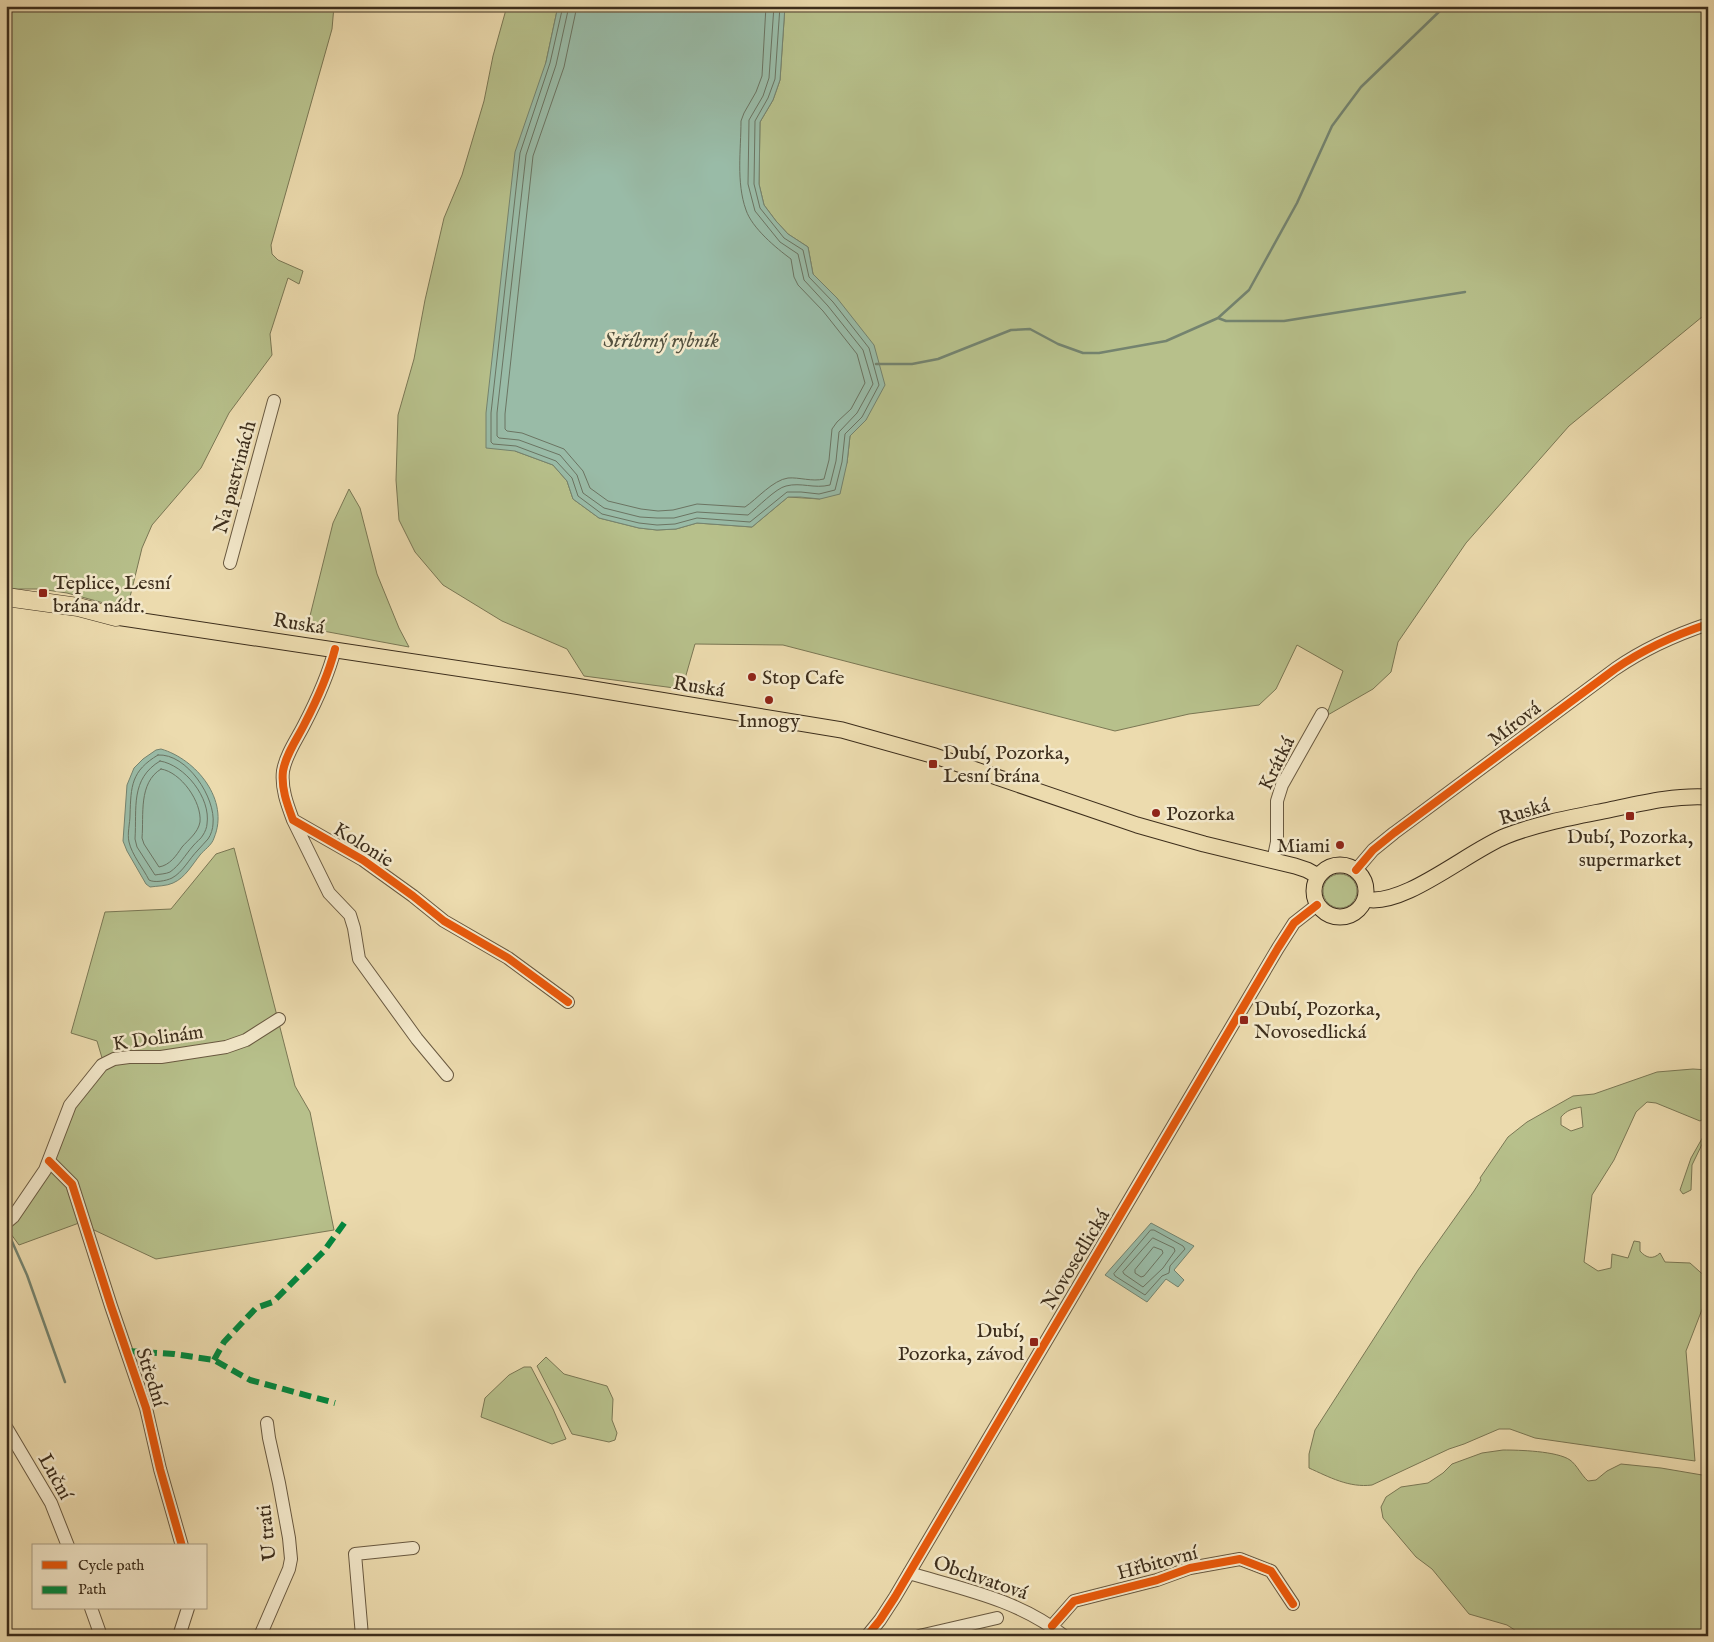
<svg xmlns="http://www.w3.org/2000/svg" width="1714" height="1642" viewBox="0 0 1714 1642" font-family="'IM FELL English',serif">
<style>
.green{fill:#b7c08b;stroke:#7a7754;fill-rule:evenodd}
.water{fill:#99bba7;stroke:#74836f}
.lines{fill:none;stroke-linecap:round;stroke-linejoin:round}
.shore{stroke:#6b7462;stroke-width:1}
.stream{stroke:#74836f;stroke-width:2.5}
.minor-casing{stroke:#695940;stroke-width:14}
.major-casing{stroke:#3d2e1c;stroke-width:17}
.highway-casing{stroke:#3d2e1c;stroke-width:19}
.minor{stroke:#f3e8ca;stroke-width:12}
.major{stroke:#ecdbae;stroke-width:15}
.highway{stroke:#ecdbae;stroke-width:18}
.quiet{stroke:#00873e;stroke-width:6;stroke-dasharray:12 6;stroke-linecap:butt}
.cycleway-casing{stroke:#f3e8ca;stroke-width:11}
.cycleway{stroke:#e8590c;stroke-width:8}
.poi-dot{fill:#8f2418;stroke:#f3e8ca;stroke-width:2}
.labels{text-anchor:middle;stroke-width:5;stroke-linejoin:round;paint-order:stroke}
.street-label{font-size:20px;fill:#3d2e1c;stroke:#f3e8ca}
.poi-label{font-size:20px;fill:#3d2e1c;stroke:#f3e8ca;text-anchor:start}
.water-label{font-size:21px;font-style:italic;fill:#54513f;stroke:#f3e8ca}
</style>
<rect width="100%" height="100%" fill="#ecdbae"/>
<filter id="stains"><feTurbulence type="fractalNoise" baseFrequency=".004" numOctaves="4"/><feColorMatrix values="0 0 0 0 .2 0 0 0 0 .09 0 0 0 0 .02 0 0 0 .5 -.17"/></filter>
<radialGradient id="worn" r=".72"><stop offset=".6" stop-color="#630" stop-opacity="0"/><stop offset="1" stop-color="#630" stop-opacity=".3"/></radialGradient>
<path class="green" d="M 6,6 L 334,6 L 332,29 L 271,245 L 272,254 L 278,260 L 303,271 L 299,284 L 288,278 L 270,334 L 272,355 L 229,413 L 201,468 L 152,525 L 142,548 L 130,597 C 124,603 119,604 111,605 L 67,593 L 40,589 L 6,589 Z
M 507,6 L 558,6 L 546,62 L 515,451 L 553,465 L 567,481 L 573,499 L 599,518 L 639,528 L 657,530 L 676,529 L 697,523 L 752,527 L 788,497 L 820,499 L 847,463 L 850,436 L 866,420 L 837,298 L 813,274 L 808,247 L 788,234 L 776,221 L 764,205 L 759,184 L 760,122 L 773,100 L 780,80 L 785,6 L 1708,6 L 1708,312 L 1569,426 L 1466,543 L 1398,642 L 1391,672 L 1373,689 L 1326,716 L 1343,671 L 1297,645 L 1276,689 L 1259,705 L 1189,714 L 1115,731 L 783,645 L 695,644 L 682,689 L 584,676 L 567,649 L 502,621 L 443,585 L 415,552 L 399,520 L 396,480 L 398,415 L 414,359 L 425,300 L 444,218 L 462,175 L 484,101 L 493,56 Z
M 349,489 L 360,508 L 377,574 L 399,628 L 409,647 L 307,628 L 333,523 Z
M 234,848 L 295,1086 L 310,1112 L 334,1230 L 156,1259 L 79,1223 L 19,1245 L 8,1230 L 50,1170 L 73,1108 L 105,1068 L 97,1041 L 71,1033 L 105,912 L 171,909 L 216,854 Z
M1323 891a17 17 0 1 1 34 0a17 17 0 1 1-34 0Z
M 1693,1069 L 1708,1070 L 1708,1116 L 1700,1121 L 1656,1103 L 1647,1102 L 1636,1112 L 1614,1160 L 1592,1195 L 1584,1262 L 1598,1271 L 1611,1268 L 1612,1254 L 1628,1258 L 1634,1241 L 1640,1242 L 1640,1251 C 1646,1258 1653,1260 1660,1253 L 1665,1262 L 1690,1263 L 1708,1279 L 1708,1294 L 1686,1351 L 1695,1461 L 1535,1438 L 1510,1429 L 1499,1429 L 1464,1444 L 1449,1449 L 1372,1485 C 1349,1488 1329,1477 1309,1468 L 1309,1454 L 1315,1430 L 1418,1270 L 1474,1191 L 1481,1180 L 1480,1178 L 1508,1137 L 1527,1122 L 1573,1096 L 1594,1094 L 1657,1072 ZM 1581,1107 L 1583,1127 L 1571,1131 L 1561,1125 L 1561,1117 C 1567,1110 1572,1109 1581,1107 Z
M 1708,1128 L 1708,1132 L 1692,1165 L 1691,1190 L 1683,1194 L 1680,1190 L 1691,1158 Z
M 546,1357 L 564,1374 L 607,1386 L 613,1399 L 612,1420 L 617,1433 L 615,1440 L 609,1442 L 572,1434 L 537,1366 Z
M 524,1367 L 531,1367 L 553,1409 L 566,1439 L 552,1444 L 481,1417 L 485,1398 L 509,1375 Z
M 1503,1450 C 1519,1450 1557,1451 1570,1460 C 1577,1465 1581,1475 1588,1481 L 1596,1480 L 1607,1471 L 1621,1464 L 1661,1468 L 1708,1476 L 1708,1636 L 1524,1636 L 1507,1625 L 1469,1614 L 1432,1569 L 1416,1557 L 1383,1518 L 1381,1507 L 1386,1497 L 1401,1487 L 1428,1483 L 1443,1473 L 1452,1464 L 1482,1453 Z"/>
<path class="water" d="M 558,6 L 785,6 L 780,80 L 773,100 L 760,122 L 759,184 L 764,205 L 776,221 L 788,234 L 808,247 L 813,274 L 837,298 L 874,345 L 885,385 L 866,420 L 850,436 L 847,463 L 840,494 L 820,499 L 800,497 L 788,497 L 752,527 L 697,523 L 676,529 L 657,530 L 639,528 L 599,518 L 573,499 L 567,481 L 553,465 L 515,451 L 486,448 L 486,413 L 515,152 L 546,62 Z
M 161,749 C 196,759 230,800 214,838 C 212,845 204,850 200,855 C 192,865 185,878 173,883 C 167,886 157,886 150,887 L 146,884 L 127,851 L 123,841 L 127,785 L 134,768 L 143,759 L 156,750 Z
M 1151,1223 L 1194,1246 L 1174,1270 L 1184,1280 L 1178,1287 L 1166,1279 L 1147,1302 L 1105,1275 Z"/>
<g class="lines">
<path class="shore" d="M 563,6 L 550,63 L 520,153 L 491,413 L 491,442 L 493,444 L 516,446 L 556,461 L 572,478 L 578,496 L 602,514 L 639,523 L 657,525 L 675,524 L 697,518 L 750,522 L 787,492 L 801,492 L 819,494 L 835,490 L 842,462 L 845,434 L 862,417 L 879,385 L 869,348 L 833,302 L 809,277 L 803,250 L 784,238 L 760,208 L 754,184 L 755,121 L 768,98 L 775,79 L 780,6
M 569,6 L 556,65 L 526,155 L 497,413 L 497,436 L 499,438 L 519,440 L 560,455 L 577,475 L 583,493 L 604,508 L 640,517 L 657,518 L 674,518 L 697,512 L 748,515 C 757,508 776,488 786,486 C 801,482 814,489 830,485 L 836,461 L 839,432 L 857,413 L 873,384 L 863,350 L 828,306 L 804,280 L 798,254 L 780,242 L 755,211 L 748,184 L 749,120 L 763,96 L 769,78 L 774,6
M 577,6 L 564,67 L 533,156 L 505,414 L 505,429 L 507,431 L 522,433 L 564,449 L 583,471 L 590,488 L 608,501 L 641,509 L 658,511 L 673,510 L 697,504 L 745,507 C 757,499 773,480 788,478 C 799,477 812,482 824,479 L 829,460 L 832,429 L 837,422 L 851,409 L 865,383 L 857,354 L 823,311 L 798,285 L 794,277 L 791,259 C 776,248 752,228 746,210 C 736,182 741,150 741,121 L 744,113 L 756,92 L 762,76 L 766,6
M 158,755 C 187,753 216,798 213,824 C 213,828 211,835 208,839 C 205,843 201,846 198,850 C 189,859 183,872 172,878 C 166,881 154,883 149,880 C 143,868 132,855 129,842 C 127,834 130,823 130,815 C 131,786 131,771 158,755 Z
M 160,761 C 185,765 211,798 207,824 C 207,827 205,832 203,835 C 201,839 196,842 193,846 C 185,855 180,865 170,872 C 166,874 160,874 155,875 L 137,847 L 135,839 C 137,808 130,779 160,761 Z
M 161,769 C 181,772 202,802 200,822 C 198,833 188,840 182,847 C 176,856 170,865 159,867 L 144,844 L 142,838 C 144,815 138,783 161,769 Z
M 1151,1230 L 1154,1230 L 1183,1246 L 1185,1249 L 1170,1266 L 1169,1273 L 1162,1276 L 1145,1295 L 1115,1276 L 1114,1274 Z
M 1153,1238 L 1174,1248 L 1175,1251 L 1163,1268 L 1143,1287 L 1124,1274 L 1123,1272 Z
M 1154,1247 L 1162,1250 L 1163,1253 L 1144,1276 L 1141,1277 L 1135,1273 L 1135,1270 Z"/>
<path class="stream" d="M 1218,318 L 1226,321 L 1284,321 L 1465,292
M 876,364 L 912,364 L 938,359 L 1011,330 L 1030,329 L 1058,344 L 1083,353 L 1099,353 L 1166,341 L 1218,318 L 1249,290 L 1297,203 L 1332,126 L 1361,87 L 1445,6
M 6,1233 L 10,1237 L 27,1275 L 65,1382"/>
<defs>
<path id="minor" d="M 230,563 L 274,401
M 335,649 C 328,676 317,700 304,725 C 297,739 286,754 283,771 C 281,788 287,804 293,820 L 363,860 L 413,896 L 444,921 L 508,958 L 568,1002
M 293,820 L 329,893 L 350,915 L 354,928 L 359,959 L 417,1039 L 447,1075
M 1273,861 L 1277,842 L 1277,801 L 1282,785 L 1322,714
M 1356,870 L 1373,850 L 1394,833 L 1615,669 C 1644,649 1675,635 1708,624
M 49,1161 L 72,1184 L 111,1306 L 146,1408 L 160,1469 L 182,1546
M 6,1223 L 13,1217 L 45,1170 L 70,1105 L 102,1065 L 114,1059 L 129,1057 L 161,1057 L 226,1047 L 246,1040 L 279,1019
M 6,1427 L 51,1503 L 68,1546
M 909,1573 C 963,1589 1019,1600 1064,1636
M 91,1608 L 101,1636
M 1052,1626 L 1074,1601 L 1157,1580 L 1190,1568 L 1240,1559 L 1271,1571 L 1293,1604
M 179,1636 L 188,1608
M 260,1636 L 289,1569 L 291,1559 L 289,1538 L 279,1483 L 269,1438 L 267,1423
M 362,1636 L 355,1554 L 413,1548
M 867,1636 L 880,1620 L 895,1597 L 1278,948 L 1294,923 L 1317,905
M 919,1636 L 997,1618"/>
<path id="major" d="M 116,617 L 575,686 L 842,730 L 935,756 L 1137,825 L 1204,844 L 1295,866 L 1307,870 L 1318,876
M1314 891a26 26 0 1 1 52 0a26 26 0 1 1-52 0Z
M 1365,899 C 1403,908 1468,851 1506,836 C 1539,823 1574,817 1609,810 C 1642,803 1674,795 1708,797"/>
<path id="highway" d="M 6,597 L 78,607 L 116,617"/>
</defs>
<use href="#minor" class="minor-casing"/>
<use href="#major" class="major-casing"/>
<use href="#highway" class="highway-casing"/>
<use href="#minor" class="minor"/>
<use href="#major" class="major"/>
<use href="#highway" class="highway"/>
<path class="quiet" d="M 127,1351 L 174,1354 L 214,1360 L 250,1380 L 335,1403
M 214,1360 L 224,1342 L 256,1308 L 273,1302 L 324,1251 L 345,1222"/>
<defs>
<path id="cycleway" d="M 335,649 C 328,676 317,700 304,725 C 297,739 286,754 283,771 C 281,788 287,804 293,820 L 363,860 L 413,896 L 444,921 L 508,958 L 568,1002
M 1356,870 L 1373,850 L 1394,833 L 1615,669 C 1644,649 1675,635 1708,624
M 49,1161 L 72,1184 L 111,1306 L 146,1408 L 160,1469 L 182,1546
M 1052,1626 L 1074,1601 L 1157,1580 L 1190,1568 L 1240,1559 L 1271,1571 L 1293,1604
M 867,1636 L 880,1620 L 895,1597 L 1278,948 L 1294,923 L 1317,905"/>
</defs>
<use href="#cycleway" class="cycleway-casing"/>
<use href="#cycleway" class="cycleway"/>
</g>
<g class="poi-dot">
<rect x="38" y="588" width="10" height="10" rx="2.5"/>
<circle cx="752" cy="677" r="5"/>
<circle cx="769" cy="700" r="5"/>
<rect x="928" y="759" width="10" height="10" rx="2.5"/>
<circle cx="1156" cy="813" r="5"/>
<rect x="1625" y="811" width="10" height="10" rx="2.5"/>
<circle cx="1340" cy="845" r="5"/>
<rect x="1239" y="1015" width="10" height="10" rx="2.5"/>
<rect x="1029" y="1337" width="10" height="10" rx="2.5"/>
</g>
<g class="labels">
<g class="street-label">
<text transform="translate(234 477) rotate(-75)" y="7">Na pastvinách</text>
<text transform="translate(299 623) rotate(9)" y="7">Ruská</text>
<text transform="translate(699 686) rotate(9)" y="7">Ruská</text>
<text transform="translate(1514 723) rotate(-37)" y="7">Mírová</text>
<text transform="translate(1276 763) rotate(-64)" y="7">Krátká</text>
<text transform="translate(1524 811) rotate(-17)" y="7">Ruská</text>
<text transform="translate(364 844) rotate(32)" y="7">Kolonie</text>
<text transform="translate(158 1037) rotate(-8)" y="7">K Dolinám</text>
<text transform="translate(1075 1259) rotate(-59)" y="7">Novosedlická</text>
<text transform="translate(152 1377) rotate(72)" y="7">Střední</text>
<text transform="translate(56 1476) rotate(61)" y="7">Luční</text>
<text transform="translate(266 1533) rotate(-96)" y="7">U trati</text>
<text transform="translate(1157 1562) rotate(-15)" y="7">Hřbitovní</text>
<text transform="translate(981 1577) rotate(19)" y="7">Obchvatová</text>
</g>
<g class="poi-label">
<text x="53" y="589">Teplice, Lesní<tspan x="53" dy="23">brána nádr.</tspan></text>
<text x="762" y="684">Stop Cafe</text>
<text x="769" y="727" text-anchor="middle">Innogy</text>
<text x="943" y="759">Dubí, Pozorka,<tspan x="943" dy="23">Lesní brána</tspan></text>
<text x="1166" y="820">Pozorka</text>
<text x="1630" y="843" text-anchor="middle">Dubí, Pozorka,<tspan x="1630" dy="23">supermarket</tspan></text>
<text x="1330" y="852" text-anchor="end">Miami</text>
<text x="1254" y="1015">Dubí, Pozorka,<tspan x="1254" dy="23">Novosedlická</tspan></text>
<text x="1024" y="1337" text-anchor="end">Dubí,<tspan x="1024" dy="23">Pozorka, závod</tspan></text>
</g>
<g class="water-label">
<text x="661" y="347">Stříbrný rybník</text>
</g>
</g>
<rect width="1714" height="1642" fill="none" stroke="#ecdbae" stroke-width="25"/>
<rect x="8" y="8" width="1699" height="1627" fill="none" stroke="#3d2e1c" stroke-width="2.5"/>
<rect x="12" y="12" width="1689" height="1617" fill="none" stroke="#3d2e1c"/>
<rect x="32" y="1544" width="175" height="65" fill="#f3e8ca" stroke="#aa9e84"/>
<rect x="42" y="1561" width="25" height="8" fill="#e8590c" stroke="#aa9e84"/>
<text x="78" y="1570" font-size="15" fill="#3d2e1c">Cycle path</text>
<rect x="42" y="1586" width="25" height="8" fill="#00873e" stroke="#aa9e84"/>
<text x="78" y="1594" font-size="15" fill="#3d2e1c">Path</text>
<rect width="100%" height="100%" filter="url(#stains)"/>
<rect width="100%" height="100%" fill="url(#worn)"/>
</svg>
